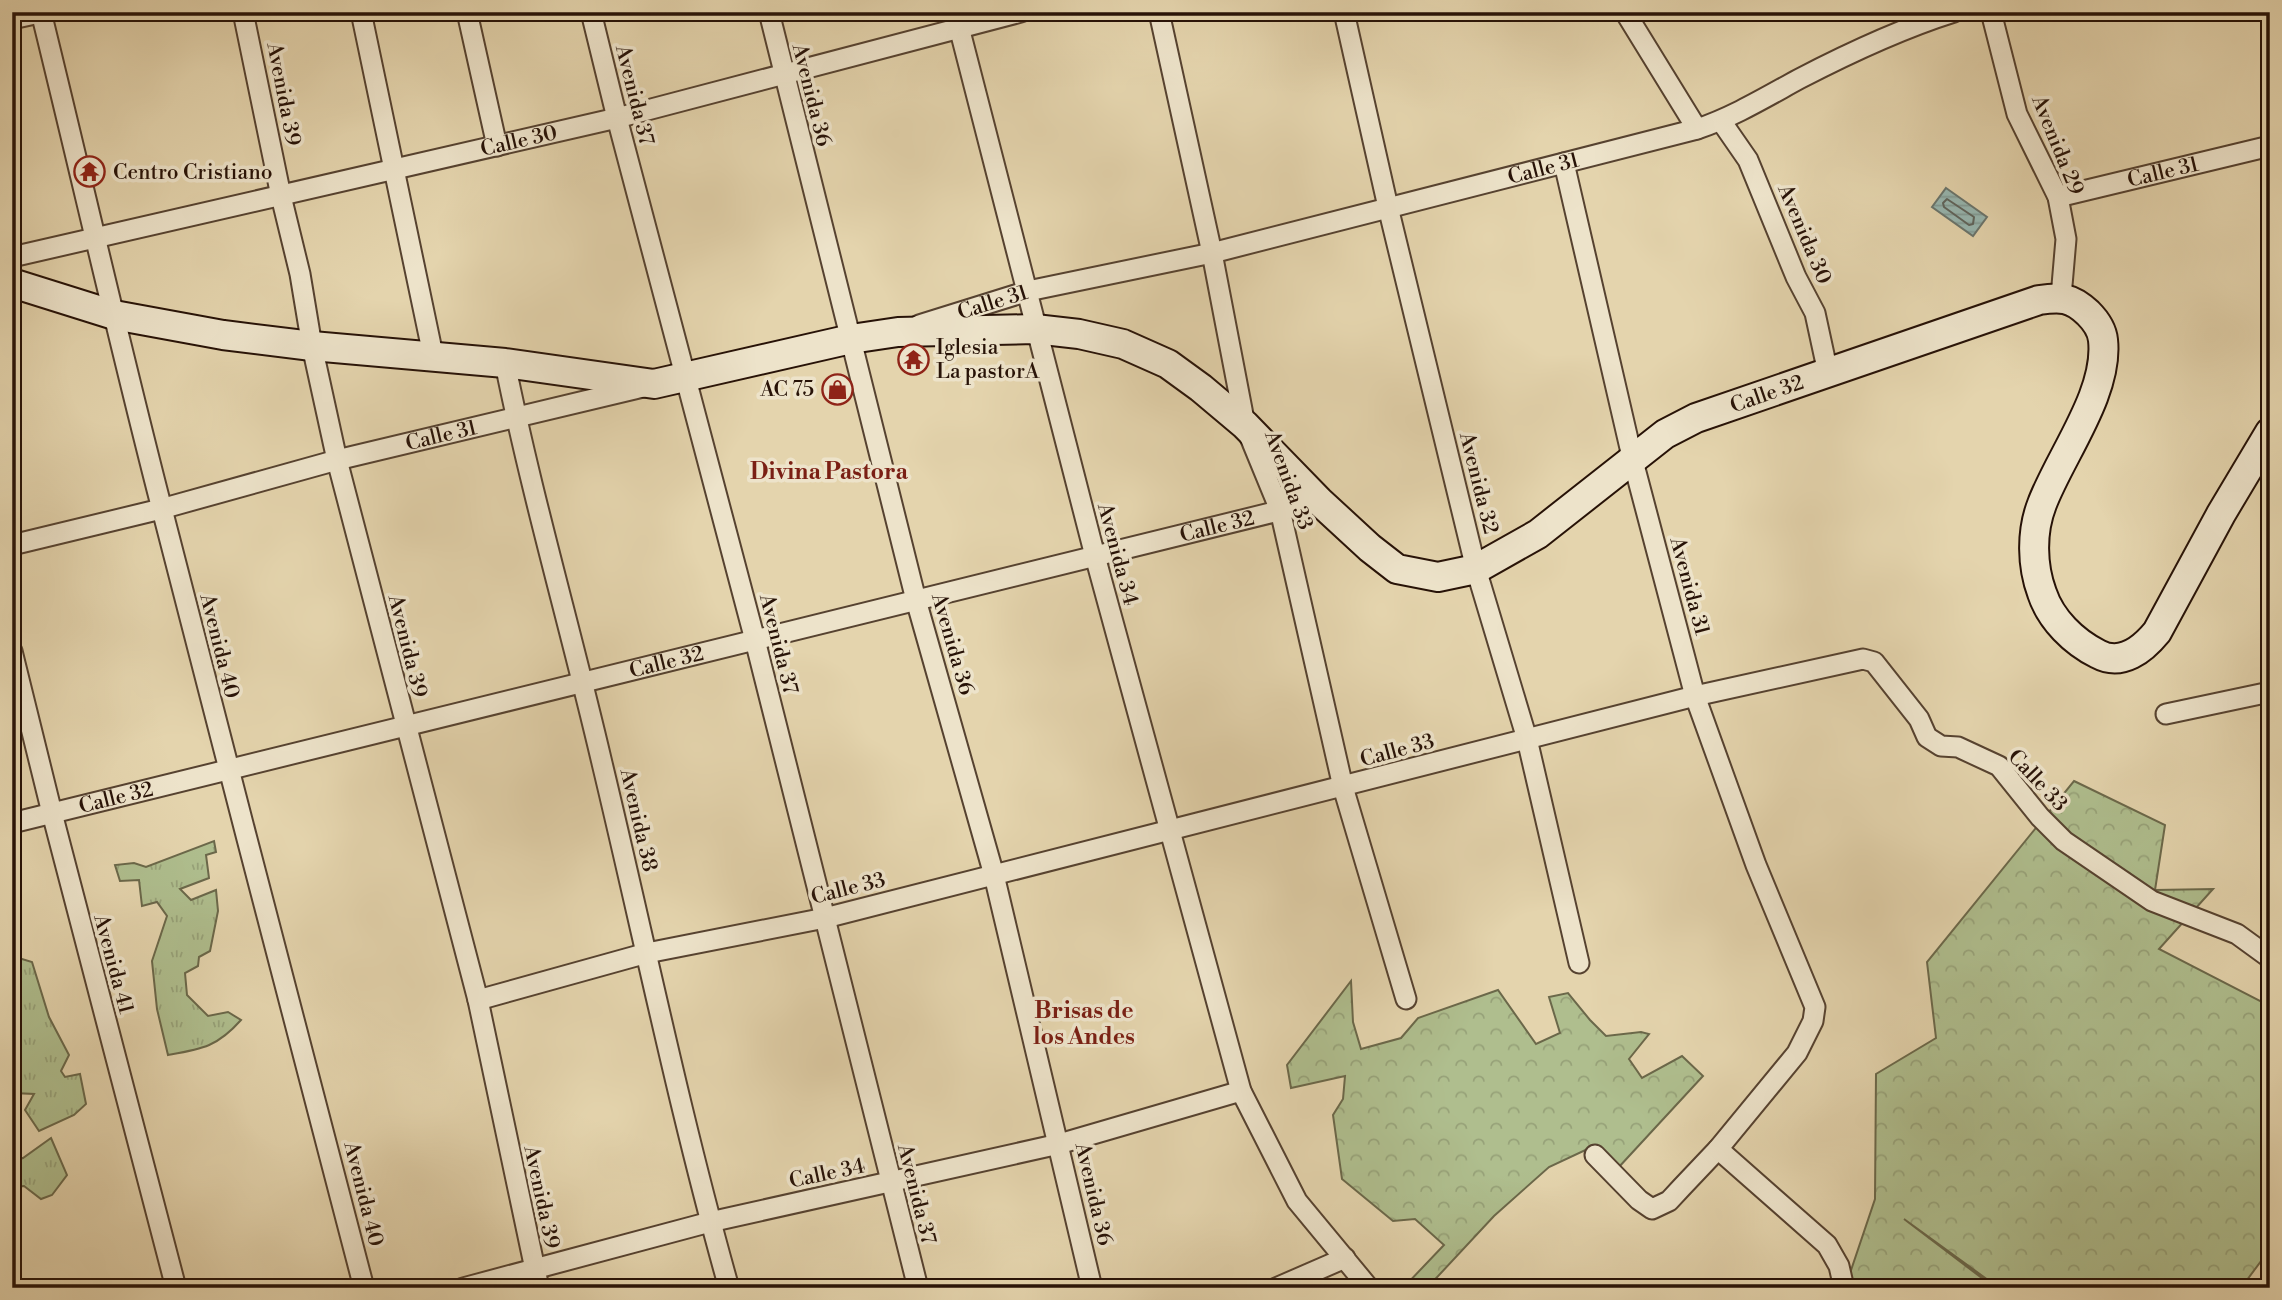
<svg xmlns="http://www.w3.org/2000/svg" width="2282" height="1300" viewBox="0 0 2282 1300" font-family="'Libre Bodoni',serif">
<style>
.forest{fill:url(#forest-crowns);stroke:#6b684a;stroke-width:2}
.park{fill:url(#park-tufts);stroke:#6b684a;stroke-width:2}
.water{fill:url(#water-rules);stroke:#6a756d;stroke-width:2}
.lines{fill:none;stroke-linecap:round;stroke-linejoin:round}
.shore{stroke:#5f645c;stroke-width:2}
.street-casing{stroke:#564230;stroke-width:23}
.secondary-casing{stroke:#271207;stroke-width:32}
.street{stroke:#ede3ca;stroke-width:19}
.secondary{stroke:#ede3ca;stroke-width:28}
.labels{text-anchor:middle;stroke-width:7;stroke-linejoin:round;paint-order:stroke}
.street-label{font-size:21px;fill:#271207;stroke:#ede3ca}
.poi-label{font-size:21px;fill:#271207;stroke:#ede3ca;text-anchor:start}
.neighbourhood-label{font-size:23px;font-weight:bold;fill:#7a1f14;stroke:#ede3ca}
</style>
<defs>
<pattern id="forest-crowns" width="20" height="18" patternUnits="userSpaceOnUse" patternTransform="scale(1.75)"><rect width="20" height="18" fill="#afbe8e"/><path d="M2 6a3 3 0 1 1 6 0M12 15a3 3 0 1 1 6 0" fill="none" stroke="#97a279"/></pattern>
<pattern id="park-tufts" width="24" height="20" patternUnits="userSpaceOnUse" patternTransform="scale(1.75)"><rect width="24" height="20" fill="#afbe8e"/><path d="M3 7l-1-3M5 7V3M7 7l1-3M15 17l-1-3M17 17v-4M19 17l1-3" fill="none" stroke="#97a279"/></pattern>
<pattern id="water-rules" width="6" height="5" patternUnits="userSpaceOnUse" patternTransform="scale(1.75)"><rect width="6" height="5" fill="#97b7b1"/><path d="M0 2.5h6" fill="none" stroke="#829c97"/></pattern>
</defs>
<rect width="100%" height="100%" fill="#e4d4ad"/>
<filter id="stains"><feTurbulence type="fractalNoise" baseFrequency=".00286" numOctaves="4"/><feColorMatrix values="0 0 0 0 .2 0 0 0 0 .09 0 0 0 0 .02 0 0 0 .5 -.17"/></filter>
<radialGradient id="worn" r=".72"><stop offset=".6" stop-color="#630" stop-opacity="0"/><stop offset="1" stop-color="#630" stop-opacity=".3"/></radialGradient>
<path class="forest" d="M 2074,781 L 2165,825 L 2155,890 L 2213,889 L 2159,949 L 2270,1006 L 2270,1249 L 2241,1288 L 1999,1288 L 1904,1219 L 1995,1288 L 1845,1288 L 1875,1199 L 1876,1074 L 1936,1038 L 1927,962 Z
M 1351,981 L 1353,1022 L 1361,1049 L 1401,1038 L 1418,1018 L 1498,990 L 1536,1044 L 1560,1033 L 1549,997 L 1568,993 L 1590,1020 L 1606,1036 L 1641,1032 L 1649,1034 L 1629,1059 L 1642,1078 L 1682,1056 L 1703,1076 L 1618,1168 L 1594,1146 L 1549,1167 L 1494,1216 L 1427,1288 L 1403,1288 L 1444,1245 L 1415,1219 L 1393,1221 L 1342,1179 L 1333,1115 L 1343,1099 L 1345,1076 L 1291,1088 L 1287,1065 Z"/>
<path class="park" d="M 214,841 L 216,852 L 206,855 L 209,878 L 180,889 L 191,900 L 216,890 L 218,911 L 210,951 L 199,957 L 198,966 L 185,973 L 187,995 L 208,1016 L 228,1012 L 241,1020 C 217,1047 202,1049 168,1055 L 157,1009 L 152,961 L 167,916 L 157,902 L 142,906 L 139,880 L 120,881 L 115,865 L 134,863 L 146,867 Z
M 12,956 L 32,962 L 49,1017 L 69,1055 L 61,1071 L 65,1077 L 80,1074 L 86,1104 L 74,1115 L 39,1131 L 25,1110 L 34,1094 L 13,1093 L 12,1091 Z
M 51,1138 L 67,1175 L 52,1195 L 41,1199 L 24,1186 L 12,1187 L 12,1161 L 23,1158 Z"/>
<path class="water" d="M 1946,188 L 1987,217 L 1973,236 L 1932,207 Z"/>
<g class="lines">
<path class="shore" d="M 1947,199 L 1974,217 L 1973,224 L 1969,225 L 1944,207 L 1943,203 Z"/>
<defs>
<g id="street">
<path d="M 41,12 C 82,179 120,347 163,513 C 228,772 298,1029 364,1288"/>
<path d="M 243,12 L 281,196 L 300,274 L 312,346 L 337,460 L 478,1000 L 539,1288"/>
<path d="M 361,12 L 433,355"/>
<path d="M 467,12 L 497,146"/>
<path d="M 591,12 L 617,118 L 755,640 L 918,1288"/>
<path d="M 769,12 L 916,600 L 994,875 L 1092,1288"/>
<path d="M 1159,12 L 1212,253 L 1245,425 L 1280,510 L 1343,787 L 1406,999"/>
<path d="M 1344,12 L 1388,207 L 1476,569 L 1527,739 L 1579,963"/>
<path d="M 1625,12 L 1697,129"/>
<path d="M 1991,12 L 2017,114 L 2058,197 L 2066,239 L 2061,297"/>
<path d="M 12,19 L 44,12"/>
<path d="M 959,27 L 1095,556 L 1241,1091 L 1297,1201 L 1369,1288"/>
<path d="M 1721,121 L 1748,160 L 1796,277 L 1815,313 L 1828,373"/>
<path d="M 1564,163 L 1633,461 L 1695,696 L 1756,865 L 1815,1007 L 1813,1021 L 1797,1053 L 1718,1149 L 1682,1187 L 1669,1201 L 1652,1209 L 1639,1200 L 1595,1155"/>
<path id="s1" d="M 2058,197 L 2270,146"/>
<path id="s2" d="M 12,257 L 617,118 L 1021,12"/>
<path id="s3" d="M 919,325 L 1028,291 L 1212,253 L 1697,129 C 1733,117 1766,97 1799,79 C 1849,53 1900,29 1954,12"/>
<path d="M 505,363 C 532,497 571,630 602,763 C 644,938 680,1115 729,1288"/>
<path id="s4" d="M 12,545 L 161,509 L 337,460 L 643,387"/>
<path d="M 12,651 L 52,813 L 176,1288"/>
<path d="M 2166,714 L 2270,692"/>
<path id="s5" d="M 12,823 L 1319,501"/>
<path d="M 478,1000 L 647,953 L 825,918 L 1695,696 L 1863,659 L 1874,662 L 1919,719 L 1927,737 L 1941,746 L 1958,747 L 1999,766 L 2040,817 L 2064,841 L 2152,901 L 2237,934 L 2270,958"/>
<path d="M 1718,1149 L 1827,1245 L 1839,1266 L 1844,1288"/>
<path d="M 463,1288 L 710,1222 L 1059,1144 L 1241,1091"/>
<path d="M 1276,1288 L 1345,1258"/>
</g>
<g id="secondary">
<path id="s6" d="M 12,283 L 114,315 L 223,335 L 312,346 L 505,363 L 654,384 L 851,339 L 898,332 L 1035,329 L 1079,334 L 1123,344 L 1168,364 L 1201,388 L 1245,425 L 1319,501 L 1370,548 L 1397,569 L 1438,577 L 1476,569 L 1538,534 L 1665,434 L 1696,418 L 2039,300 C 2061,297 2071,297 2088,313 C 2095,320 2102,330 2103,340 C 2109,393 2060,456 2042,504 C 2031,532 2032,566 2042,593 C 2051,620 2074,642 2098,654 C 2122,667 2143,649 2157,632 L 2221,514 L 2270,432"/>
</g>
</defs>
<use href="#street" class="street-casing"/>
<use href="#secondary" class="secondary-casing"/>
<use href="#street" class="street"/>
<use href="#secondary" class="secondary"/>
</g>
<defs>
<symbol id="temple-ring" viewBox="-11 -11 22 22"><circle r="9.5" fill="#ede3ca" stroke="#8f2418" stroke-width="1.5"/><path d="M0-6L5-2H3V0L6.5 2.5H4V6H1.5V3h-3V6H-4V2.5H-6.5L-3 0V-2H-5Z" fill="#8f2418"/></symbol>
<symbol id="shop-ring" viewBox="-11 -11 22 22"><circle r="9.5" fill="#ede3ca" stroke="#8f2418" stroke-width="1.5"/><path d="M-5-2.5h2.3a2.7 3.5 0 0 1 5.4 0H5L5.5 6h-11ZM-1.5-2.5h3a1.5 2.3 0 0 0-3 0Z" fill="#8f2418"/></symbol>
</defs>
<g fill-rule="evenodd">
<use href="#temple-ring" x="72" y="154" width="35" height="35"/>
<use href="#temple-ring" x="896" y="342" width="35" height="35"/>
<use href="#shop-ring" x="820" y="372" width="35" height="35"/>
</g>
<g class="labels">
<g class="street-label">
<text transform="translate(284 94) rotate(79)" y="7">Avenida 39</text>
<text transform="translate(635 95) rotate(76)" y="7">Avenida 37</text>
<text transform="translate(812 95) rotate(76)" y="7">Avenida 36</text>
<text dy="7" stroke="none"><textPath href="#s2" startOffset="520">Calle 30</textPath></text>
<text transform="translate(2058 145) rotate(68)" y="7">Avenida 29</text>
<text dy="7" stroke="none"><textPath href="#s3" startOffset="644">Calle 31</textPath></text>
<text dy="7" stroke="none"><textPath href="#s1" startOffset="108">Calle 31</textPath></text>
<text transform="translate(1805 234) rotate(67)" y="7">Avenida 30</text>
<text dy="7" stroke="none"><textPath href="#s3" startOffset="77">Calle 31</textPath></text>
<text dy="7" stroke="none"><textPath href="#s6" startOffset="1908">Calle 32</textPath></text>
<text dy="7" stroke="none"><textPath href="#s4" startOffset="443">Calle 31</textPath></text>
<text transform="translate(1289 480) rotate(70)" y="7">Avenida 33</text>
<text transform="translate(1479 483) rotate(76)" y="7">Avenida 32</text>
<text dy="7" stroke="none"><textPath href="#s5" startOffset="1241">Calle 32</textPath></text>
<text transform="translate(1118 554) rotate(75)" y="7">Avenida 34</text>
<text transform="translate(1690 586) rotate(75)" y="7">Avenida 31</text>
<text transform="translate(779 644) rotate(76)" y="7">Avenida 37</text>
<text transform="translate(953 644) rotate(74)" y="7">Avenida 36</text>
<text transform="translate(220 646) rotate(76)" y="7">Avenida 40</text>
<text transform="translate(408 646) rotate(76)" y="7">Avenida 39</text>
<text dy="7" stroke="none"><textPath href="#s5" startOffset="674">Calle 32</textPath></text>
<text transform="translate(1397 750) rotate(-15)" y="7">Calle 33</text>
<text transform="translate(2038 780) rotate(47)" y="7">Calle 33</text>
<text dy="7" stroke="none"><textPath href="#s5" startOffset="107">Calle 32</textPath></text>
<text transform="translate(639 820) rotate(77)" y="7">Avenida 38</text>
<text transform="translate(848 888) rotate(-14)" y="7">Calle 33</text>
<text transform="translate(114 964) rotate(75)" y="7">Avenida 41</text>
<text transform="translate(827 1173) rotate(-12)" y="7">Calle 34</text>
<text transform="translate(364 1194) rotate(76)" y="7">Avenida 40</text>
<text transform="translate(917 1194) rotate(76)" y="7">Avenida 37</text>
<text transform="translate(1094 1194) rotate(77)" y="7">Avenida 36</text>
<text transform="translate(542 1197) rotate(78)" y="7">Avenida 39</text>
</g>
<g class="poi-label">
<text x="113" y="179">Centro Cristiano</text>
<text x="936" y="354">Iglesia<tspan x="936" dy="24">La pastorA</tspan></text>
<text x="814" y="396" text-anchor="end">AC 75</text>
</g>
<g class="neighbourhood-label">
<text x="829" y="479">Divina Pastora</text>
<text x="1084" y="1018">Brisas de<tspan x="1084" dy="26">los Andes</tspan></text>
</g>
</g>
<rect width="2282" height="1300" fill="none" stroke="#e4d4ad" stroke-width="42"/>
<rect x="14" y="14" width="2254" height="1272" fill="none" stroke="#271207" stroke-width="3.5"/>
<rect x="21" y="21" width="2240" height="1258" fill="none" stroke="#271207" stroke-width="2"/>
<rect width="100%" height="100%" filter="url(#stains)"/>
<rect width="100%" height="100%" fill="url(#worn)"/>
</svg>
